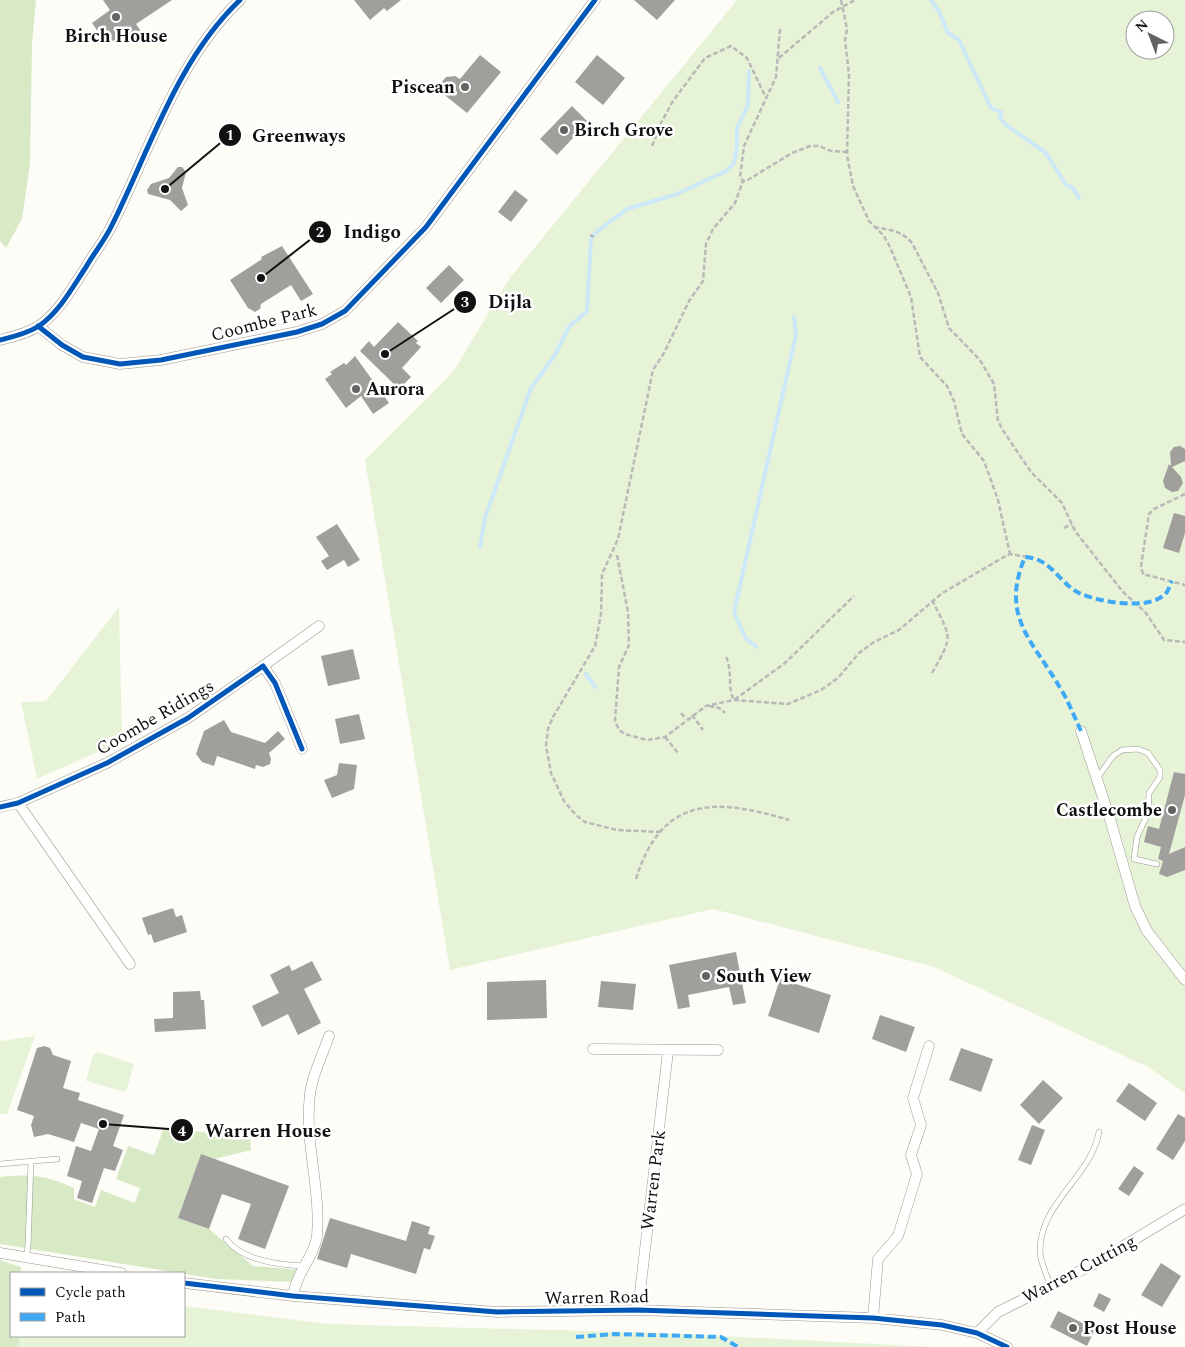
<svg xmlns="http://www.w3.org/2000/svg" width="1185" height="1347" viewBox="0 0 1185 1347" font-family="Spectral,serif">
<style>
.green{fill:#e7f3d7;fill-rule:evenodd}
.forest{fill:#d8eac5}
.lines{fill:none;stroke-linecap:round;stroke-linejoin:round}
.stream{stroke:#cde8f7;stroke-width:4}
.building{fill:#a19f9c}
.lane-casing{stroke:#979795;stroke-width:6}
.street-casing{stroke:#979795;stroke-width:11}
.path{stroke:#b9b9b8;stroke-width:2.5;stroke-dasharray:5 2.5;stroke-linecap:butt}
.lane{stroke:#fffffe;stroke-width:5}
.street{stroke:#fffffe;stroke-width:10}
.quiet{stroke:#3fa9f5;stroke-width:4;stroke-dasharray:8 4;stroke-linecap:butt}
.cycleway-casing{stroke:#fff;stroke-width:8}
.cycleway{stroke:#0057b8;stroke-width:5}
.poi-dot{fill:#646362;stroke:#fff;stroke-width:2}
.labels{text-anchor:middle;stroke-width:5;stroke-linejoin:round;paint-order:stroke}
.poi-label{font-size:18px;font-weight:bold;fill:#111;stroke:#fff;text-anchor:start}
.street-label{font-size:18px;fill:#111;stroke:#fff}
.leader{fill:none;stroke:#111;stroke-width:2}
.callout-dot{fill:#111;stroke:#fff;stroke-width:2}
.mark-label{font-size:15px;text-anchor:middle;font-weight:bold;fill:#fff}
.callout-label{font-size:19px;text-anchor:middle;font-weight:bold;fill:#111;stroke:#fff;stroke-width:5;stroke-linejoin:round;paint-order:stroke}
</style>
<rect width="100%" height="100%" fill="#fdfcf7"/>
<path class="green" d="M 737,0 L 1185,0 L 1185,1093 L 1148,1067 L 934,967 L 713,909 L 450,970 L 365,460 L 453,372 L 509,279 ZM 1135,20 L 1165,20 L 1165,50 L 1135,50 Z
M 119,607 L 122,741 L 37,779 L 21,702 L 46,701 Z
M 35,1036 L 7,1114 L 0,1114 L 0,1041 Z
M 98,1052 L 134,1064 L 126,1092 L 86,1081 L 93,1055 Z
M 184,1306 L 327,1324 L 664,1333 L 932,1347 L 19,1347 L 19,1336 L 184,1336 Z"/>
<path class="forest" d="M 0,0 L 36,0 L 32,43 L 30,164 L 22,219 L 6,248 L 0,241 Z
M 164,1128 L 250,1137 L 251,1150 L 215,1159 L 201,1154 L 178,1218 L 209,1229 L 253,1266 L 302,1270 L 294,1282 L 216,1279 L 0,1244 L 0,1177 C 33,1174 44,1175 74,1188 L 74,1199 L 95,1207 L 101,1190 L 135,1203 L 140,1188 L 116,1179 L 128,1146 L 154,1155 Z
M 0,1260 L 21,1267 L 20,1273 L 11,1273 L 11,1336 L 19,1336 L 19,1347 L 0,1347 Z"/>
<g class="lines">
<path class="stream" d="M 931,0 L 940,13 L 948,33 L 959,40 L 991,108 L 1001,112 L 1000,118 L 1006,125 L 1046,153 L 1066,185 L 1073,188 L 1079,198
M 820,68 L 838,102
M 480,547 L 485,518 L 531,388 L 555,355 L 569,327 L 587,311 L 591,239 L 595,233 L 627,209 L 677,194 L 726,171 L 734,163 L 737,146 L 737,128 L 748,105 L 749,71
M 757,647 L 746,639 L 734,612 L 796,335 L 794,317
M 586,674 L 595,687"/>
</g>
<path class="building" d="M 103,0 L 172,0 L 136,24 L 143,34 L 133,41 L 127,32 L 107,45 L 92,23 L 110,10 Z
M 354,0 L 401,0 L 387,11 L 384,8 L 370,20 Z
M 634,0 L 675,0 L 657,20 Z
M 480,55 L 501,72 L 467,113 L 442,93 L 440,84 L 446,77 L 455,76 L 460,79 Z
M 597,55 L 625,78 L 603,105 L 575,82 Z
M 572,106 L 588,122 L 557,155 L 540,139 Z
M 178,167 L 182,167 L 186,172 L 182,188 L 188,205 L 181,211 L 170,200 L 148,194 L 147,190 L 151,184 L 169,178 Z
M 515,190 L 528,200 L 511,222 L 498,212 Z
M 282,246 L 313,294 L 301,301 L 291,285 L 261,304 L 260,309 L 255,312 L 248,308 L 230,280 L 262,259 L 261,257 Z
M 449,265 L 464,280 L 441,303 L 426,288 Z
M 398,322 L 418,341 L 416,343 L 421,347 L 402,368 L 411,377 L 399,389 L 360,351 L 369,341 L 374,347 Z
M 355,356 L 389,403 L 373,414 L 361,396 L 346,408 L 325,379 L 332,374 L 330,372 L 344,363 L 346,365 Z
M 1180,446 L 1185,449 L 1185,461 L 1172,467 L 1181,477 L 1183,483 L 1178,491 L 1172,492 L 1165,488 L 1163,481 L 1169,464 L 1171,466 L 1170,452 L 1174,447 Z
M 1174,513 L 1185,516 L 1185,533 L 1179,553 L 1163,548 Z
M 337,524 L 360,560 L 348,567 L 344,560 L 327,570 L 321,561 L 329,556 L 316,537 Z
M 353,649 L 360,679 L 328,686 L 321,656 Z
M 359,714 L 365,739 L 340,744 L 335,719 Z
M 224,720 L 231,732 L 265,743 L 278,731 L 285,739 L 269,753 L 271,759 L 270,764 L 263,767 L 256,765 L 255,769 L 217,756 L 214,766 L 202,762 L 196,754 L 204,731 Z
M 339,763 L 357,765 L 354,789 L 332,798 L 324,780 L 337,775 Z
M 1174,772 L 1185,774 L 1185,795 L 1169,854 L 1185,847 L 1185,870 L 1167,877 L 1159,874 L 1163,861 L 1158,859 L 1161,847 L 1144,842 L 1148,826 L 1159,829 Z
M 173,908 L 176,917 L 182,915 L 187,932 L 154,943 L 151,934 L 148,935 L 142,918 Z
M 736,952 L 746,1003 L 733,1005 L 729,987 L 688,995 L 690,1007 L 678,1009 L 669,965 Z
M 312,961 L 322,980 L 304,989 L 321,1023 L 298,1035 L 288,1014 L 262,1027 L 252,1006 L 279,993 L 270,975 L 289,965 L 292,971 Z
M 780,979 L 831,995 L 819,1033 L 768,1016 Z
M 546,980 L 547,1018 L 487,1020 L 487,982 Z
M 601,981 L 636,984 L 633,1010 L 598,1007 Z
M 200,991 L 201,1000 L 204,1000 L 206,1029 L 155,1032 L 154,1019 L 173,1018 L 173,992 Z
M 880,1015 L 915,1027 L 906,1052 L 872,1039 Z
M 44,1046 L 50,1048 L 53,1055 L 71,1061 L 63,1088 L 80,1093 L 78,1100 L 124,1115 L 113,1146 L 123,1150 L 115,1171 L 104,1168 L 92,1203 L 77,1198 L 82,1181 L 67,1176 L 76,1146 L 91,1151 L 99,1129 L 81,1123 L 74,1142 L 48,1134 L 34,1137 L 31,1125 L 34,1116 L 17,1110 L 37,1048 Z
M 961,1048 L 993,1059 L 981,1092 L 949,1080 Z
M 1043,1080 L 1063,1098 L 1039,1124 L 1020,1105 Z
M 1129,1083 L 1157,1103 L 1145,1121 L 1116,1101 Z
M 1178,1114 L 1185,1118 L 1185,1141 L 1173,1160 L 1156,1149 Z
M 1032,1125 L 1045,1130 L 1031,1165 L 1018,1160 Z
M 201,1154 L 289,1186 L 265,1249 L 238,1239 L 251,1204 L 222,1194 L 209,1229 L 178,1218 Z
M 1134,1166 L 1144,1173 L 1129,1196 L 1118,1189 Z
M 330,1218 L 406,1241 L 412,1221 L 430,1227 L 428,1234 L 435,1236 L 430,1250 L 424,1248 L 416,1274 L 351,1254 L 347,1268 L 317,1259 Z
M 1161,1263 L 1181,1276 L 1162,1307 L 1141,1295 Z
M 1099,1293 L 1111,1299 L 1104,1312 L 1093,1306 Z
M 1058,1311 L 1095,1329 L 1087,1346 L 1050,1327 Z"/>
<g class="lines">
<defs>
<path id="lane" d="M 1097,778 L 1113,756 L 1122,750 L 1138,749 L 1148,753 L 1160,770 L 1160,777 L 1149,793 L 1148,813 L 1137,837 L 1134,859 L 1157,864
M 0,1164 L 57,1159
M 226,1239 C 242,1261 279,1265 304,1266
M 26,1259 L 28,1246 L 31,1161
M 1050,1285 C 1047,1275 1040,1262 1040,1251 C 1040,1202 1091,1177 1099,1132"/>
<path id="street" d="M 38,326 L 62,345 L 83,357 L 120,364 L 161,360 L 297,332 L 322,324 L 345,311 L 426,227 L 595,0
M 0,340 C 13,337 28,333 39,326 C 60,311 72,288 86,267 C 94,253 105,240 112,225 C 150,149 177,60 240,0
M 263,666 L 319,626
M 1081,731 L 1110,819 L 1135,906 L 1147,931 L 1185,980
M 18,803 L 130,964
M 0,807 L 18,803 L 107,763 L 188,718 L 263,666 L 275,683 L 302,749
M 593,1049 L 718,1050
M 0,1253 L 121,1273
M 184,1283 L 293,1296 L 497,1312 L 638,1310 L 873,1318 L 942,1325 L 977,1333 L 1007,1347
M 293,1296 C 296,1273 315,1255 317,1236 C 321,1188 304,1142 310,1094 C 312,1075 323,1054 329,1036
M 638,1310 L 668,1051
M 873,1318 L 878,1259 L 898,1236 L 917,1174 L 911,1155 L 921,1125 L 913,1098 L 929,1046
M 977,1333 L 998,1312 L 1092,1265 L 1185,1209"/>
</defs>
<use href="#lane" class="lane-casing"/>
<use href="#street" class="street-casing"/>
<path class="path" d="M 841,0 L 847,29 L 845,40 L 849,74 L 847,155 L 853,186 L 869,221 L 884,236 L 890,247 L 911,297 L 920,357 L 947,386 L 954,401 L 962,434 L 984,461 L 998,500 L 1010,554
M 780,29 L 776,77 L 744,146 L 740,177 L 743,181 L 746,181 L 792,153 L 810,146 L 819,146 L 831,151 L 847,152
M 779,58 L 833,12 L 855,0
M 652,146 L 661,123 L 673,101 L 705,58 L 731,46 L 747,58 L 766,98
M 874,227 C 890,230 901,230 912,243 L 938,293 L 949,328 L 980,360 L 994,384 L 998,421 L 1004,432 L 1031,472 L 1062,503 L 1075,531 L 1123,592 L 1146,613 L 1164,640 L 1185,642
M 590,235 L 594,237
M 1185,494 L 1154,509 L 1149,514 L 1141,566 L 1143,574 L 1185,585
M 1064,528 L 1072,524
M 617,555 L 628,612 L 629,645 L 619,667 L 615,721 L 619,730 L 625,734 L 647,740 L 665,737 L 706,706 L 734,700 L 788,704 L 821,690 L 838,678 L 859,653 L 874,642 L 899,630 L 941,594 L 1002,558 L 1010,554 L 1028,557
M 726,657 C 733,671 727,688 734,700 L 785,663 L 854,596
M 932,673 C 953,636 952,639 933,602
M 709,706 L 719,708 L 725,713
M 681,713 L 686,719
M 692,715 L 703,730
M 665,737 L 678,753
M 661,832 L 617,830 L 585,822 L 576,815 L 564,801 L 551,773 L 546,746 L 548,729 L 553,717 L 595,646 L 601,614 L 602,574 L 618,539 L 653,370 L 664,353 L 689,301 L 703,281 L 706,244 L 713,229 L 735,203 L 743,181
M 636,879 C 662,795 716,798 789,820"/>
<use href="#lane" class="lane"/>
<use href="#street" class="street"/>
<path class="quiet" d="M 1081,731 C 1074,716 1068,700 1059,686 C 1032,640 1000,616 1025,557 C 1051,558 1059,583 1079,593 C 1098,602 1152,612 1167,592 C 1169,589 1170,584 1172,581
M 576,1337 L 615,1334 L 721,1337 L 738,1347"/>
<defs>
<path id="cycleway" d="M 38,326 L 62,345 L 83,357 L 120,364 L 161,360 L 297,332 L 322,324 L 345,311 L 426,227 L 595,0
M 0,340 C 13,337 28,333 39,326 C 60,311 72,288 86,267 C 94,253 105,240 112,225 C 150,149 177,60 240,0
M 0,807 L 18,803 L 107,763 L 188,718 L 263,666 L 275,683 L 302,749
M 184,1283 L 293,1296 L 497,1312 L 638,1310 L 873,1318 L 942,1325 L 977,1333 L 1007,1347"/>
</defs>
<use href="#cycleway" class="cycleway-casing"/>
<use href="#cycleway" class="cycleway"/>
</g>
<g class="poi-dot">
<circle cx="116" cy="17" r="5"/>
<circle cx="465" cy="87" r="5"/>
<circle cx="564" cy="130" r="5"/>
<circle cx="356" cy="389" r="5"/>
<circle cx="1172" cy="810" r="5"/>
<circle cx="706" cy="976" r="5"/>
<circle cx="1073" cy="1328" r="5"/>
</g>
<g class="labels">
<g class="poi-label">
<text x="116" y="42" text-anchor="middle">Birch House</text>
<text x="455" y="93" text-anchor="end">Piscean</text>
<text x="574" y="136">Birch Grove</text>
<text x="366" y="395">Aurora</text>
<text x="1162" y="816" text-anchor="end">Castlecombe</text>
<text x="716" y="982">South View</text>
<text x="1083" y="1334">Post House</text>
</g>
<g class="street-label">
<text transform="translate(264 322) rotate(-14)" y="6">Coombe Park</text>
<text transform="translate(155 717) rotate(-30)" y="6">Coombe Ridings</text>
<text transform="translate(653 1180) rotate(-83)" y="6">Warren Park</text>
<text transform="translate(1079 1269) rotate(-28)" y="6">Warren Cutting</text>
<text transform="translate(597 1297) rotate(-1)" y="6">Warren Road</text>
</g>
</g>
<path class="leader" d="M165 189L230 135M261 278L320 232M385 354L465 302M103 1124L182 1130"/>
<g class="callout-dot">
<circle cx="165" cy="189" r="5"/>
<circle cx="261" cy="278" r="5"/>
<circle cx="385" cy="354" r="5"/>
<circle cx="103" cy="1124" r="5"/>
<circle cx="230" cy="135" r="12"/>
<circle cx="320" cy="232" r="12"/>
<circle cx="465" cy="302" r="12"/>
<circle cx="182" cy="1130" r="12"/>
</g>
<g class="mark-label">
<text x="230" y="140">1</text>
<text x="320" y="237">2</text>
<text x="465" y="307">3</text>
<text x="182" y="1136">4</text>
</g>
<g class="callout-label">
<text x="299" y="142">Greenways</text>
<text x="372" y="238">Indigo</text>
<text x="510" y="308">Dijla</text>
<text x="268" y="1137">Warren House</text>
</g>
<rect x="10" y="1272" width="175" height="65" fill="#ffffff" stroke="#a0a0a0"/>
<rect x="20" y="1288" width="25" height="8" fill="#0057b8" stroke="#a0a0a0"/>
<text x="55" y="1297" font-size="15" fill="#111111">Cycle path</text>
<rect x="20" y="1313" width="25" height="8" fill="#3fa9f5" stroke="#a0a0a0"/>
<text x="55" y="1322" font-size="15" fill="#111111">Path</text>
<g transform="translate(1150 35) rotate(318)"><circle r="24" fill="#ffffff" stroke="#a0a0a0"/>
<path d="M0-4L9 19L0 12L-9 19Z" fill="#646362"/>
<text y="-8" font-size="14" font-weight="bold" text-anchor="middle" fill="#111111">N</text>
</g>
</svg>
